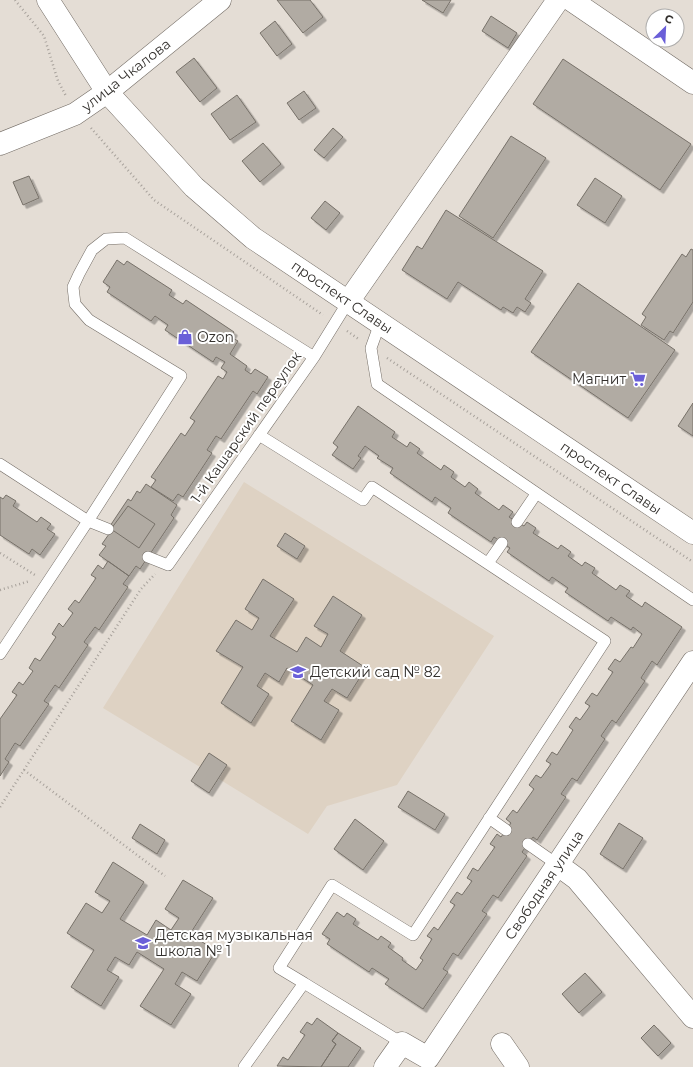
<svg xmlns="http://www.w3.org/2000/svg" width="693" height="1067" viewBox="0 0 693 1067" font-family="Montserrat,sans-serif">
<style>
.built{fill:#ded2c3}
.building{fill:#b1aba3;stroke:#777169;filter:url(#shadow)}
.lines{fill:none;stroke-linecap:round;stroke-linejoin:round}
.lane-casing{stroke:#746d66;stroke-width:12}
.street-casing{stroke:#746d66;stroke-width:23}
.primary-casing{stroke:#746d66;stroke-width:23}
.path{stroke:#a7a19b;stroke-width:2.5;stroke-dasharray:1 3;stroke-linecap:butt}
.lane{stroke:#fff;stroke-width:11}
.street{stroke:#fff;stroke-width:22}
.primary{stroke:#fff;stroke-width:22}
.labels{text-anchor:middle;stroke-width:4;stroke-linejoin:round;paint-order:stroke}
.street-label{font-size:14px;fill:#33302d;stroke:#fff}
.poi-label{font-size:14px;fill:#33302d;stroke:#fff;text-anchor:start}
</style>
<defs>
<filter id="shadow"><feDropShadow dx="3.5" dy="3.5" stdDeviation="0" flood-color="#0004"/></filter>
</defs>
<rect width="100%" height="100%" fill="#e4ddd5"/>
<path class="built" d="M 244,482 L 494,636 L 397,785 L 327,806 L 308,834 L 219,779 L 227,765 L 209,754 L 200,767 L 103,708 Z"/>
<path class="building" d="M 277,0 L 310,0 L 323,17 L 303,33 Z
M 422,0 L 451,0 L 443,13 Z
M 491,16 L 517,33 L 508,48 L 482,31 Z
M 275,21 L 292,44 L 277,56 L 260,33 Z
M 194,58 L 217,88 L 200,102 L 176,72 Z
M 563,59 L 691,144 L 660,190 L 533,104 Z
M 304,91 L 316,108 L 299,120 L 287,103 Z
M 237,95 L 256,122 L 230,140 L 211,114 Z
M 333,128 L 343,137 L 324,158 L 314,150 Z
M 511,136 L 546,158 L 493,238 L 459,216 Z
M 263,143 L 281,164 L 260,182 L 242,161 Z
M 29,176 L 39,198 L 23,205 L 13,182 Z
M 595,178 L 622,196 L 605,223 L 577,205 Z
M 325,201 L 340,213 L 326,230 L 311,218 Z
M 446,210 L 543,271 L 525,299 L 531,303 L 525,312 L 517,307 L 513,313 L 503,307 L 501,310 L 458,282 L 447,299 L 402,270 L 417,246 L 422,249 Z
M 691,249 L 693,250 L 693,302 L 673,333 L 670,331 L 664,340 L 641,325 L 646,317 L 642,314 L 682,254 L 686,257 Z
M 117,260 L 124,265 L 127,261 L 172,290 L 169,295 L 183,304 L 186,300 L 234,332 L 231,337 L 238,341 L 230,354 L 247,366 L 245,370 L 251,374 L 255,369 L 268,377 L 257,394 L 253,391 L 221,439 L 216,436 L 207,450 L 212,453 L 183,497 L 178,494 L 173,501 L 151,487 L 156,480 L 151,477 L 181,433 L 185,436 L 195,421 L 190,418 L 218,376 L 223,379 L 227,372 L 221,368 L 225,362 L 216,357 L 213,362 L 165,330 L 168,325 L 155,316 L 151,321 L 107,292 L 110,287 L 103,282 Z
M 578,283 L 675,350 L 628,418 L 531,352 Z
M 693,403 L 693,436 L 678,426 Z
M 358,406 L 395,432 L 392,437 L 407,447 L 410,442 L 420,449 L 417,453 L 441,470 L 444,465 L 454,472 L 451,477 L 465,487 L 469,482 L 478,489 L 475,493 L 499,510 L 503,505 L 513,512 L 509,517 L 517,522 L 524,526 L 527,522 L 536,528 L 533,533 L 558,549 L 561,545 L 571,552 L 568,556 L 582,566 L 585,562 L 595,568 L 592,573 L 616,590 L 620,585 L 630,591 L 626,596 L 642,607 L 645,602 L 682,627 L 657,665 L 652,661 L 641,678 L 645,681 L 616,723 L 612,720 L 601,736 L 605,739 L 577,781 L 572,778 L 561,794 L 566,797 L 537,840 L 533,837 L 522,852 L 527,856 L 498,898 L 493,895 L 482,911 L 487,914 L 458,956 L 453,953 L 443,969 L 448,972 L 423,1009 L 385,984 L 389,979 L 372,968 L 369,972 L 327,944 L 330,939 L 322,934 L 337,912 L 344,917 L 347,913 L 356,919 L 353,924 L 378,940 L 381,936 L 391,943 L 388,947 L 403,958 L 402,960 L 416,970 L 423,960 L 420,958 L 432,939 L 427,936 L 434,927 L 438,930 L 455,905 L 450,902 L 457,892 L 462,895 L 472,881 L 467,878 L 473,868 L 478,871 L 495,847 L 490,844 L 497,834 L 501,837 L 511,823 L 506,819 L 513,810 L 517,813 L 534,789 L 529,785 L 536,775 L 541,778 L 551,764 L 546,761 L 552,752 L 557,755 L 573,730 L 569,727 L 576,717 L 580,720 L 590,706 L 585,703 L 592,693 L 597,696 L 613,672 L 608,669 L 615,659 L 620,662 L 631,647 L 633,648 L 642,634 L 633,627 L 631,630 L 611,617 L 608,621 L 565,592 L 568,588 L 552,577 L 549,581 L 507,552 L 510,548 L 494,537 L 491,542 L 448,513 L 451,508 L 435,497 L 432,502 L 390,473 L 393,468 L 377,458 L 379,456 L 365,446 L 358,456 L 361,458 L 353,469 L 332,455 L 338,447 L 333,443 Z
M 146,484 L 177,505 L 171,515 L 174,518 L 140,569 L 136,566 L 129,576 L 99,555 L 106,546 L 102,544 L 109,534 L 108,529 L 128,499 L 131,501 L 137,491 L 140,493 Z
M 6,495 L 16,501 L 13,506 L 37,522 L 41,517 L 51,524 L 47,529 L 55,534 L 40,555 L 32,549 L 29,554 L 0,535 L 0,497 L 3,499 Z
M 128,506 L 155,524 L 139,548 L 111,529 Z
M 285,533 L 305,546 L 297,559 L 277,546 Z
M 108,561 L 129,576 L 123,584 L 128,587 L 99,630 L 95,627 L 84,642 L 88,645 L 59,688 L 55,685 L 44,701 L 49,704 L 20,746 L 15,743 L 5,759 L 9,762 L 0,776 L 0,719 L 17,695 L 12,692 L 19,682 L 23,685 L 33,671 L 29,668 L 35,658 L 40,661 L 56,637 L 52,634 L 59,623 L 63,627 L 73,613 L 68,609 L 75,600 L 79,603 L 96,578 L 91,575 L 98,565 L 103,569 Z
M 263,579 L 294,599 L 270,636 L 297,652 L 306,637 L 321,647 L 328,634 L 314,626 L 333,596 L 362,615 L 340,651 L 366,668 L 347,698 L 332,689 L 324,701 L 339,710 L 321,740 L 291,721 L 313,685 L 287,668 L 279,682 L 265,673 L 257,686 L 269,694 L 251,723 L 221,703 L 243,667 L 216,651 L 236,620 L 252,630 L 259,618 L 245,609 Z
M 209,753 L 227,765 L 209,793 L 191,781 Z
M 408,791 L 445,814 L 435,830 L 398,807 Z
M 355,819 L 384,841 L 363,870 L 334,849 Z
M 619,823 L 643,838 L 623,869 L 600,854 Z
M 140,824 L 165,840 L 157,854 L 132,838 Z
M 113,862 L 144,882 L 120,919 L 147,935 L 156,920 L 171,930 L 179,918 L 165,909 L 183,880 L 213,898 L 190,934 L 216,951 L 197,981 L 182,972 L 175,984 L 191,994 L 171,1025 L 140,1006 L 164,969 L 137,952 L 129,965 L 115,957 L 107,970 L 119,977 L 101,1006 L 71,987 L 94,950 L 67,933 L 86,903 L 102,913 L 110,901 L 95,892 Z
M 585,973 L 602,992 L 579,1013 L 562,994 Z
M 317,1018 L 338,1033 L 332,1041 L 336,1044 L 321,1067 L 277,1066 L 283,1057 L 288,1060 L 305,1035 L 300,1032 L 307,1022 L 312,1025 Z
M 654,1025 L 671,1043 L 658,1056 L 641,1038 Z
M 338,1033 L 361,1048 L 348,1067 L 321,1067 L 336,1044 L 332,1041 Z"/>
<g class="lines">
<defs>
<path id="lane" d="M 380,323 L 371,348 L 377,384 L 693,600
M 0,464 L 88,521 L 108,529
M 517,522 L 536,494
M 148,557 L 168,565 L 314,357 L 348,302
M 488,563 L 502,543
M 0,654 L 88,521 L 181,376 L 89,320 L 75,304 L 73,287 L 79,274 L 92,250 L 106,239 L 125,238 L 314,357
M 489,818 L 506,830
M 528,844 L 558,865
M 304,983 L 402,1043
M 244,1067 L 304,983 L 279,968 L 332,885 L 413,935 L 605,641 L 372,487 L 363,500 L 259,435"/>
<path id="street" d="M 0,144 L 75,114 L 107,92 L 220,0
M 348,302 L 558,0
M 558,865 L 577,879 L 693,1017
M 502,1044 L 518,1067
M 385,1067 L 402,1043 L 428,1058 L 693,662"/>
<path id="primary" d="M 48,0 L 107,92 L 194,187 L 253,238 L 693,533
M 571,0 L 693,83"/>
</defs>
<use href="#lane" class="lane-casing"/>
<use href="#street" class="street-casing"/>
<use href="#primary" class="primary-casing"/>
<path class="path" d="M 15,0 L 44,36 L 58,81 L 66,96
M 91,128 L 154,200 L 323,315
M 347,331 L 360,340
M 387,358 L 693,562
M 0,553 L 35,575
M 0,590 L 30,581
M 24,770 L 165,876
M 0,807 L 141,589 L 155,574"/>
<use href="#lane" class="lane"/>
<use href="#street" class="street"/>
<use href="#primary" class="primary"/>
</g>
<defs>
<symbol id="shop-bare" viewBox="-9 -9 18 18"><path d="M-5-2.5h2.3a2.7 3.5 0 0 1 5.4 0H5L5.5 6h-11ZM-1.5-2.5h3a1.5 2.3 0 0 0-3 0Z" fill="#6a5fd8" stroke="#fff" stroke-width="2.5" paint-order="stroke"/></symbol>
<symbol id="supermarket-bare" viewBox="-9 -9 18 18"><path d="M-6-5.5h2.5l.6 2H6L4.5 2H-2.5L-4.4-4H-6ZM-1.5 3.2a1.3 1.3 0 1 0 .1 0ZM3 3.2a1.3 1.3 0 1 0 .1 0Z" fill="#6a5fd8" stroke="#fff" stroke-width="2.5" paint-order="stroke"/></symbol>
<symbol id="school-bare" viewBox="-9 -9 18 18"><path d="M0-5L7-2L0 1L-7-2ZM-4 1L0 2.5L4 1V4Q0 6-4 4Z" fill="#6a5fd8" stroke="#fff" stroke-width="2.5" paint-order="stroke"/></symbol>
</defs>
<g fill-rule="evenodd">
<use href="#shop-bare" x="174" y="326" width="22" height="22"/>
<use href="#supermarket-bare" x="627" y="368" width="22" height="22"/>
<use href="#school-bare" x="287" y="661" width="22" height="22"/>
<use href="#school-bare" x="132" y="932" width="22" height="22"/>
</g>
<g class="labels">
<g class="street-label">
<text transform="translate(126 75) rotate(-38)" y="5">улица Чкалова</text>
<text transform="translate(342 297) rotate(34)" y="5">проспект Славы</text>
<text transform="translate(246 427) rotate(-55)" y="5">1-й Кашарский переулок</text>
<text transform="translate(611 478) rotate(34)" y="5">проспект Славы</text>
<text transform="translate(544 885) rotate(-56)" y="5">Свободная улица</text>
</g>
<g class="poi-label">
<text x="197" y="342">Ozon</text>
<text x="626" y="384" text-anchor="end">Магнит</text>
<text x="310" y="677">Детский сад № 82</text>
<text x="155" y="940">Детская музыкальная<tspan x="155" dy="16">школа № 1</tspan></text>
</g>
</g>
<g transform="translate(665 28) rotate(24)"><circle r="19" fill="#ffffff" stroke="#adacab"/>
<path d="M0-3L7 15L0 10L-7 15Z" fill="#6a5fd8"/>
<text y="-6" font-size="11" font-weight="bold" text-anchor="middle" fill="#33302d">С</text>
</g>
</svg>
